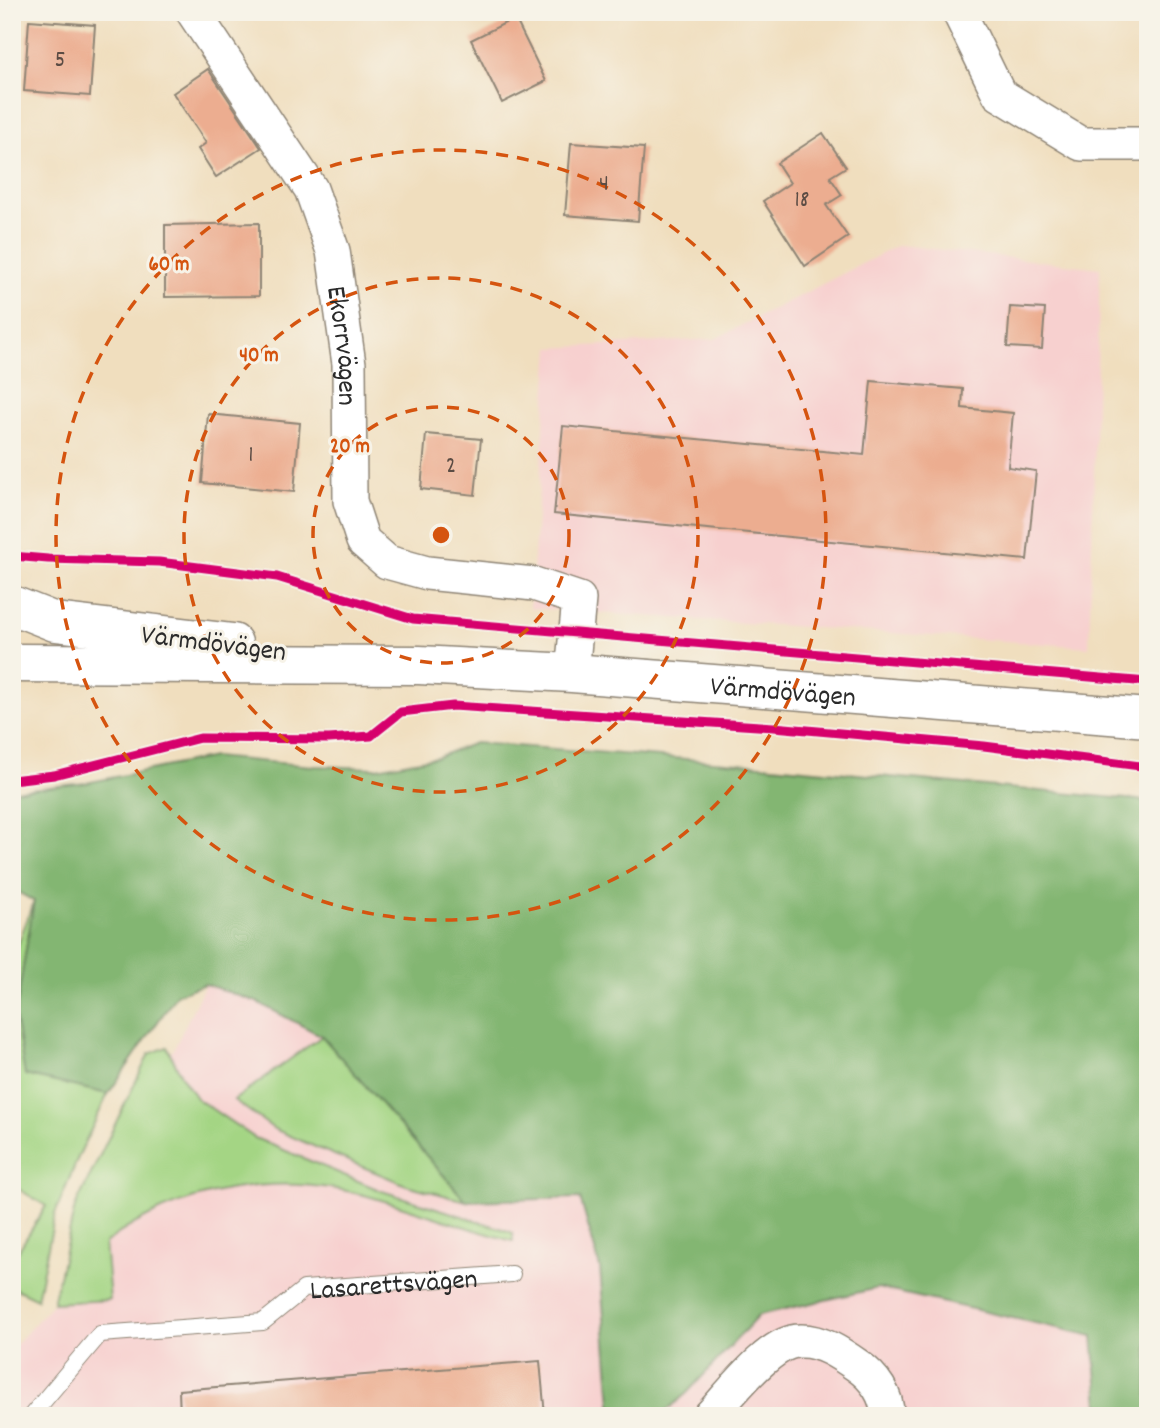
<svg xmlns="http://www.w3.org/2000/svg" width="1160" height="1428" viewBox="0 0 1160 1428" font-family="Dekko,sans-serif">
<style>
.built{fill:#f7d0cf}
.green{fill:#a4d584;stroke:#688058;stroke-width:2}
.forest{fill:#83b672;stroke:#57704e;stroke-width:2}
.building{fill:#ecad90}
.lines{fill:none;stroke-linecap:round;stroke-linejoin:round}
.lane-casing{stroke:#8e8474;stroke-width:18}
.street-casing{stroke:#8e8474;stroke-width:36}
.secondary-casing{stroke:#8e8474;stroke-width:41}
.lane{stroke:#fff;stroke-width:16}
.street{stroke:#fff;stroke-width:33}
.secondary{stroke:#fff;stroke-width:38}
.cycleway-casing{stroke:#f7f3e8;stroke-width:13}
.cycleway{stroke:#d6006c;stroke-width:9}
.ring{fill:none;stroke:#d5540f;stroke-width:3.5;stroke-dasharray:12 9}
.labels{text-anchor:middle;stroke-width:6;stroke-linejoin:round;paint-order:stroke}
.number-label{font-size:24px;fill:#5b4c44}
.street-label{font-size:28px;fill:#2b2b2b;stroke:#f7f3e8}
.centre{fill:#d5540f;stroke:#f7f3e8;stroke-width:3.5}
.ring-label{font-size:21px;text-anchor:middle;font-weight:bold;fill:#d5540f;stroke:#f7f3e8;stroke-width:6;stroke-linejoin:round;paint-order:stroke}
</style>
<rect width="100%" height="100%" fill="#f7f3e8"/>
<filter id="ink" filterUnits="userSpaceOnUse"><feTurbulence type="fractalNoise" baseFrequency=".0143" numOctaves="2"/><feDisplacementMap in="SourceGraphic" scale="14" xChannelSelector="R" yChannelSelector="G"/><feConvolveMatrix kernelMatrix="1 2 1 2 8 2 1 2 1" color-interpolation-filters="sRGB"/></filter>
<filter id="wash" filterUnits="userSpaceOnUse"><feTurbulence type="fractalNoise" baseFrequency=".00686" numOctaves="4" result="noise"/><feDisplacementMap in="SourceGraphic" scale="28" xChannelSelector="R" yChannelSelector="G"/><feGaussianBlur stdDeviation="1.57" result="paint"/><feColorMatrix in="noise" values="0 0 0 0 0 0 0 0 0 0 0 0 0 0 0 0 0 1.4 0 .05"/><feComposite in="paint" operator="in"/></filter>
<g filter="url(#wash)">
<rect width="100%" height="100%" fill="#f0debe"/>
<path class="built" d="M 899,245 L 1100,268 L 1089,647 L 530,608 L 550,348 L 715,339 Z
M 205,984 L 257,1002 L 322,1036 L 466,1201 L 580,1198 L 600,1268 L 612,1416 L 12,1416 L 12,1349 L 53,1303 L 75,1207 L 149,1054 L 173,1051 Z
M 878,1288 L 1093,1336 L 1148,1416 L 660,1416 L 687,1393 L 759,1315 Z"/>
<path class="green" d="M 34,901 L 15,1016 L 25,1075 L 108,1094 L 79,1155 L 55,1214 L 37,1299 L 12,1287 L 12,1261 L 46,1206 L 12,1185 L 12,961 Z
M 322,1036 L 466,1201 L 406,1185 L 320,1149 L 274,1129 L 234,1100 Z
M 167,1047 L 182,1077 L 196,1098 L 255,1138 L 382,1191 L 497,1227 L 513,1233 L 513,1241 C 463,1228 414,1209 364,1195 C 276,1171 178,1189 105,1243 L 110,1300 L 53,1303 L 75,1207 L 149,1054 Z"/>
<path class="forest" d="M 475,743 L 739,763 L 1148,801 L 1148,1416 L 1100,1416 L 1093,1336 L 878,1288 L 759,1315 L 687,1393 L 660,1416 L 612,1416 L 600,1268 L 580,1198 L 466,1201 L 322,1036 L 257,1002 L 205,984 L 177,994 L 108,1094 L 25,1075 L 15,1016 L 34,901 L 12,889 L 12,791 L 86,783 L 213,757 L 313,766 L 377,768 L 437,757 Z"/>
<g id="blocks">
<path class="building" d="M 515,18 L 546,81 L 502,103 L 471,40 Z
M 29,20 L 95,25 L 90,96 L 24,91 Z
M 208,69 L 261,148 L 216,177 L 198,149 L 206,143 L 173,93 Z
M 823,133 L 846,167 L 830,177 L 842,195 L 826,205 L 848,237 L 805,266 L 763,201 L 790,183 L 777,163 Z
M 571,143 L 644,148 L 638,221 L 565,215 Z
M 259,223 L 259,296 L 165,297 L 165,225 Z
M 1010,307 L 1045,309 L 1042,349 L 1007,347 Z
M 871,381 L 963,389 L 962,408 L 1013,413 L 1008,467 L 1036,471 L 1027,560 L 554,514 L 563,426 L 864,455 Z
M 208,414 L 300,423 L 294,492 L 202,483 Z
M 426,434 L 481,439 L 475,495 L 421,489 Z
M 540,1361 L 545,1416 L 180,1416 L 179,1390 Z"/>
</g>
</g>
<g filter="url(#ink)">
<use href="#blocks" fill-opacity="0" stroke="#8e8474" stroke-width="2"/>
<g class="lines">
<defs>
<g id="lane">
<path id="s1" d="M 31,1416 L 100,1334 L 263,1322 L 304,1289 L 512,1274"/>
</g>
<g id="street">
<path id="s2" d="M 193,12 L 311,189 L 333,251 L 349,364 L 350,501 L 363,541 L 387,562 L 427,573 L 534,584 L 579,599 L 572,673"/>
<path d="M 959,12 L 999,94 L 1081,144 L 1148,144"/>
<path d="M 710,1416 C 730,1395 770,1341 799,1341 C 821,1340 841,1354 858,1366 C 874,1377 888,1396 887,1416"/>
</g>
<g id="secondary">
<path d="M 12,605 L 55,622 L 233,643"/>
<path id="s3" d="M 12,663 L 419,665 L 572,673 L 1148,718"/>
</g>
</defs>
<use href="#lane" class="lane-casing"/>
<use href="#street" class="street-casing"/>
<use href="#secondary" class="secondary-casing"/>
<use href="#lane" class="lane"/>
<use href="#street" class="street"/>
<use href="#secondary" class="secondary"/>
<defs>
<path id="cycleway" d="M 12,556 L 48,559 L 159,562 L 277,577 L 413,619 L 1148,682
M 12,780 L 54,775 L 200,738 L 329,739 L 371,736 L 401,712 L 453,706 L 774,727 L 984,746 L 1148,767"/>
</defs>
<use href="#cycleway" class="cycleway-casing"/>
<use href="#cycleway" class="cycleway"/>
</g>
</g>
<g class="ring">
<circle cx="441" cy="535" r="128"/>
<circle cx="441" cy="535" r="257"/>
<circle cx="441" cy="535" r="385"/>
</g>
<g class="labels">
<g class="number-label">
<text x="60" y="66">5</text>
<text x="604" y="190">4</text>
<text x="802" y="206">18</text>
<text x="251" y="461">1</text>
<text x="451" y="472">2</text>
</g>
<g class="street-label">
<text dy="10" stroke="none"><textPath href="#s2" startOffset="374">Ekorrvägen</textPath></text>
<text transform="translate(214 641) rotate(7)" y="10">Värmdövägen</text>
<text dy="10" stroke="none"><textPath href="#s3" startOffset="772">Värmdövägen</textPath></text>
<text dy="10" stroke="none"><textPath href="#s1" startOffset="413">Lasarettsvägen</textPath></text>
</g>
</g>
<circle cx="441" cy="535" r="10" class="centre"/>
<g class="ring-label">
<text x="169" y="270">60 m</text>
<text x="259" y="361">40 m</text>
<text x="350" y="452">20 m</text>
</g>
<rect width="1160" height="1428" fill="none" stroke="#f7f3e8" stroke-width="42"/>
</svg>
